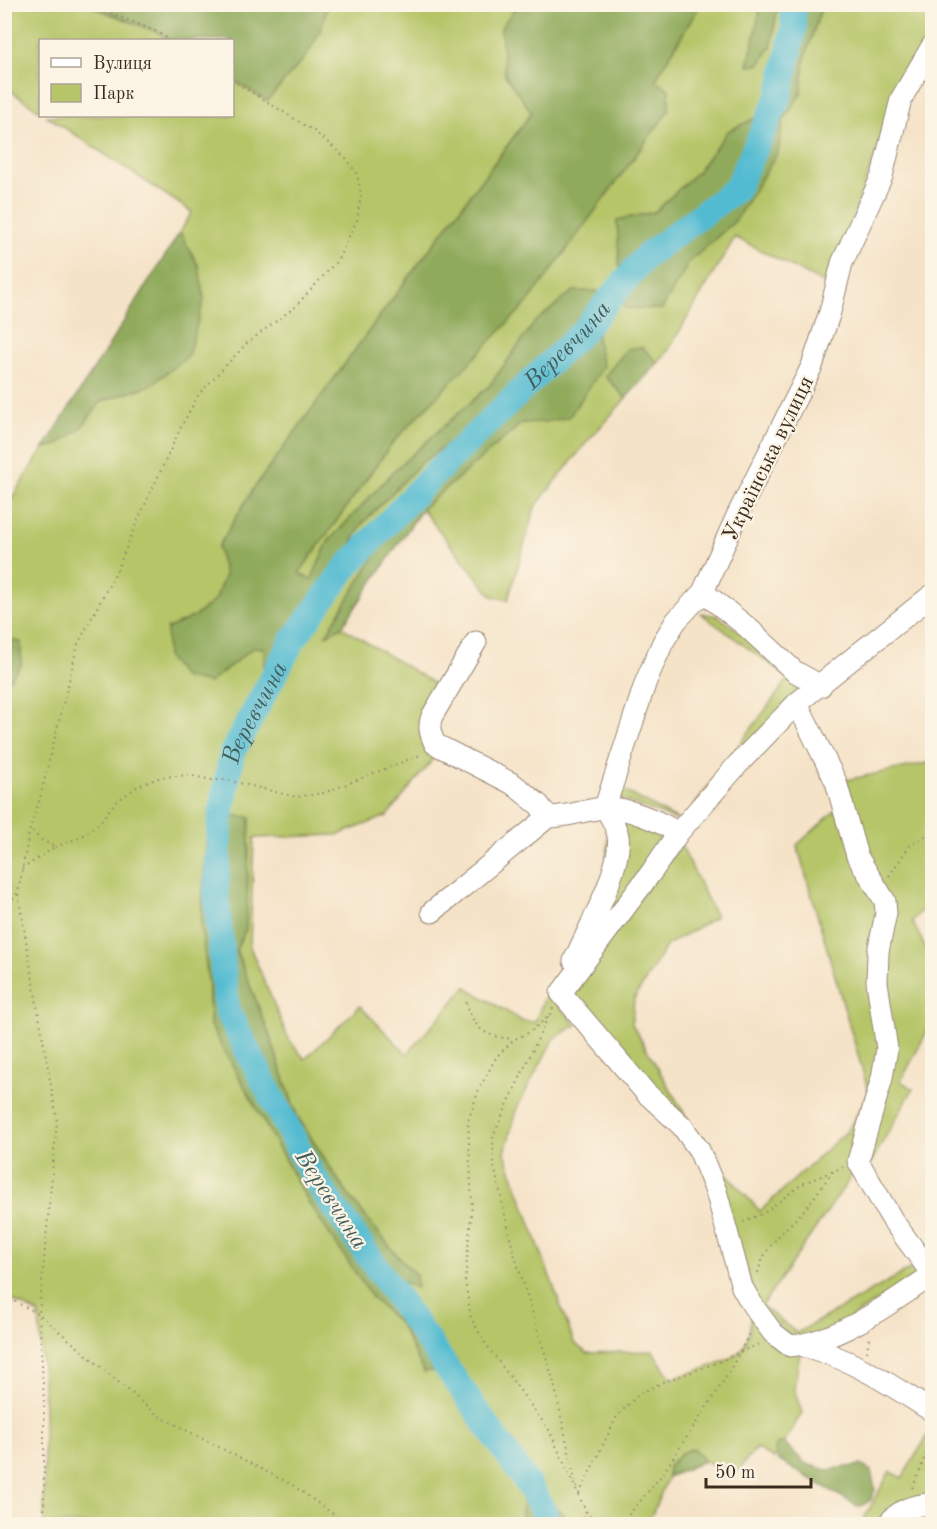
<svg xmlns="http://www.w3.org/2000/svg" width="937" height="1529" viewBox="0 0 937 1529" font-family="'Old Standard TT',serif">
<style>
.green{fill:#b5c568;stroke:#787843;stroke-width:1.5;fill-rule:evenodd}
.forest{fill:#90aa5c;stroke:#666a3d;stroke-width:1.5}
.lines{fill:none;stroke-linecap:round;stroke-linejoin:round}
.river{stroke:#53bbd1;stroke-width:26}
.minor-casing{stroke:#988673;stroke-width:23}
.path{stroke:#988673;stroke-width:2;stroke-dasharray:1.5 4.5;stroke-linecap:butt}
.minor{stroke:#fff;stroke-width:21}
.labels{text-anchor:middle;stroke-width:4.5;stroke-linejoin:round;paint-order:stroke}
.street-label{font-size:22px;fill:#3b2a1e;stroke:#fcf5e5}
.water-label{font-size:24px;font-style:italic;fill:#435d5d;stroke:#fcf5e5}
</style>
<rect width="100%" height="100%" fill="#fcf5e5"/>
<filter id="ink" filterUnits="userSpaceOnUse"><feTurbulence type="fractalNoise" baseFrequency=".0167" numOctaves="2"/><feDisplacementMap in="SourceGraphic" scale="12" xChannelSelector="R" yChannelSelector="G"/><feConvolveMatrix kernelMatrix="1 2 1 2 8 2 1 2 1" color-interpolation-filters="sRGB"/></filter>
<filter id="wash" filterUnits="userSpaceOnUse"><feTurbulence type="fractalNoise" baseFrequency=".008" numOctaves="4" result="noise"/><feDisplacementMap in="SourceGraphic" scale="24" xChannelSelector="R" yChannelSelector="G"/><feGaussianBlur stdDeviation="1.35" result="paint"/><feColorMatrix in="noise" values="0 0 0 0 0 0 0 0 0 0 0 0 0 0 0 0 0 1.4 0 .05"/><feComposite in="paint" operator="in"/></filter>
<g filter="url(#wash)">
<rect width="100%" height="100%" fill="#f5e3c8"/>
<path class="green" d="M 4,5 L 88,5 L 155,31 L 170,40 L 40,40 L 40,111 L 5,87 Z
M 328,5 L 518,5 L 501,28 L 505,75 L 532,112 L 382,313 L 252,491 L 218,547 L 225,575 L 215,600 L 195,616 L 167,629 L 208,683 L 254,647 L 264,648 L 288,668 L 361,525 L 421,463 L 478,422 L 476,443 L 396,521 L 327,634 L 342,627 L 435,684 L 425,709 L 430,752 L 434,758 L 387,816 L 338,835 L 254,838 L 250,947 L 289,1040 L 305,1059 L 360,1006 L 407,1054 L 466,987 L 522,1021 L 535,1022 L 547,992 L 576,1025 L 554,1038 L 516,1110 L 505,1153 L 574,1343 L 587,1353 L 653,1351 L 671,1379 C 691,1372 723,1365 739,1352 C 749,1344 750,1325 752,1312 L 800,1353 L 794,1389 L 802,1413 L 774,1459 L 756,1448 L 735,1475 L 726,1468 L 704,1461 L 668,1477 L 648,1524 L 569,1524 L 561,1512 L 523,1503 L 521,1524 L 44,1524 L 44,1401 L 39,1314 L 4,1296 L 4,685 L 21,664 L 20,642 L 5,638 L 4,510 L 44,448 L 57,445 L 80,429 L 102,401 L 151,385 L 199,267 L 180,232 L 192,212 L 47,116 L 232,116 L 233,80 L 267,101 L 320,31 ZM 234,816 L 250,818 L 246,929 L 236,950 L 269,1034 L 297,1116 L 346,1192 L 394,1252 L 415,1275 L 391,1276 L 439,1370 L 424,1372 L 400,1324 L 373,1298 L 256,1106 L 210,1025 L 209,986 L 201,926 L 206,841 Z
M 700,5 L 761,5 L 749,65 L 771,46 L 778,5 L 803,5 L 790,64 L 768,112 L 728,131 L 698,171 L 655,212 L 617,220 L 662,309 L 689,262 L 735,220 L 778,152 L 783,121 L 801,93 L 805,57 L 822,5 L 932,5 L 932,37 L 897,92 L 829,286 L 735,237 L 666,354 L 658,363 L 642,347 L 605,376 L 626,398 L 586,443 L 535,507 L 508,600 L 492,596 L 422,509 L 522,423 L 545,422 L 603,367 L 597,340 L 597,291 L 535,322 L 490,385 L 396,469 L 328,542 L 311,581 L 299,573 L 393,442 L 528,302 L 669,110 L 655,80 Z
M 700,613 L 718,616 L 812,686 L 682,822 L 621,799 L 621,789 L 682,822 L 789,678 Z
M 932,762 L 932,899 L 912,921 L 931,959 L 932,1022 L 901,1081 L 913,1089 L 870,1164 L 866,1158 L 893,1051 L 881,973 L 891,906 L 859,846 L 846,780 Z
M 838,808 L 879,900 L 883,1049 L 852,1149 L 851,1177 L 762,1306 L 797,1333 L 919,1264 L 924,1271 L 828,1333 L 795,1340 L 759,1308 L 707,1153 L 760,1211 L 848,1130 L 869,1093 L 797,845 Z
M 610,811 L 674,833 L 571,974 L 604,904 Z
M 681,845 L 716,917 L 667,945 L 634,999 L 632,1024 L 691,1125 L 566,994 Z
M 932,1428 L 932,1497 L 881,1524 L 861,1524 L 890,1471 L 902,1478 Z"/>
<path class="forest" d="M 518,4 L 700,5 L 655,80 L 669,89 L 669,110 L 528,302 L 393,442 L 299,573 L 311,580 L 328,542 L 396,469 L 490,385 L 535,322 L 573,291 L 597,291 L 597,340 L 603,367 L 569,417 L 545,422 L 522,423 L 422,509 L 342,627 L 326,635 L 396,521 L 476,443 L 478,423 L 421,463 L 361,525 L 288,668 L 264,678 L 264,648 L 254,647 L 209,683 L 183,677 L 167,657 L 167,629 L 195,616 L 215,600 L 225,575 L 218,547 L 252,491 L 382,313 L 532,113 L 505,75 L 501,28 Z
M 88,5 L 328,5 L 320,31 L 307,55 L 267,101 L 233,80 L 232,40 L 170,40 L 155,31 Z
M 761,5 L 778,5 L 771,46 L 760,64 L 748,66 Z
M 803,5 L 822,5 L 805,58 L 801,93 L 783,121 L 778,152 L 735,221 L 689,262 L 662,309 L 625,308 L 621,293 L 617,220 L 655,212 L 698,171 L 728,131 L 768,112 L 790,64 Z
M 180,232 L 199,267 L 204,299 L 188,356 L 151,385 L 102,401 L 80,429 L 57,445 L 44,448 Z
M 642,347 L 658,363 L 626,398 L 605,376 L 627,349 Z
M 5,638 L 21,642 L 21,665 L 5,685 Z
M 234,816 L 250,817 L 246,929 L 236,950 L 269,1034 L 297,1116 L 346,1192 L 394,1252 L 416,1275 L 417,1288 L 392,1277 L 440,1370 L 424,1372 L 400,1324 L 373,1299 L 310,1205 L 210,1025 L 209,986 L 201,926 L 206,841 Z
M 777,1443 L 784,1443 L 806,1464 L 827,1470 L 861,1465 L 871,1471 L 875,1489 L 871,1500 L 859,1507 L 778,1460 L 775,1450 Z
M 693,1448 L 704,1461 L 668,1477 L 668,1466 L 683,1452 Z
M 540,1495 L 561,1512 L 569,1524 L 521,1524 L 523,1503 Z"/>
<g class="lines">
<path class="river" id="s1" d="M 546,1524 L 545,1514 L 528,1484 L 312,1175 L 227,1011 L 216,892 L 220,822 L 227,780 L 232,753 L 293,640 L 345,569 L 421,487 L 582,332 L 645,257 L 736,189 L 780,94 L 794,28 L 792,4"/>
</g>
</g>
<g filter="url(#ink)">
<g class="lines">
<defs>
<path id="minor" d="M 703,592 L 747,627 L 794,671 L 821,686
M 476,642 L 432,716 C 428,727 430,733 435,744 L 513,784 L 539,805 L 548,817 C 568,817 584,810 603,808 C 622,805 662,822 678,833
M 797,703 L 836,782 L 857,856 L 885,901 L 886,913 L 878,952 L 877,982 L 887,1049 L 882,1078 L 858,1161 L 893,1221 L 932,1274
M 605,807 L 646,681 L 663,642 L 676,621 L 703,592 L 736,518 L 812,366 L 830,312 L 842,263 L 882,176 L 901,99 L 932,46
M 432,912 L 548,817
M 574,961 C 587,931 623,867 618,836 C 616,826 610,816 605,807
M 561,993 L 646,1093 L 682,1126 L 699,1150 L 716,1191 L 742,1287 L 753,1306 L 773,1333 L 790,1346 C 839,1342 892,1302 932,1275
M 561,993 L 653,870 L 678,833 L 738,764 L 797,703 L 932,595
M 804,1346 C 855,1360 889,1384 932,1411
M 888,1524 C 900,1508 913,1506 932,1503"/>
</defs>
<use href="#minor" class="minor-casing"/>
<path class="path" d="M 88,4 L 155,31 L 170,40
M 232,80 L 314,131 L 346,158 L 357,174 L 361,194 L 357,220 L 337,261 L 295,307 L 247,343 L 199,394 L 182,425 L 136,524 L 118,568 L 78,644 L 39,802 L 30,828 L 18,893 L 57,1121 L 39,1314 L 157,1415 L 294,1486 L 347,1524
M 55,847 L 81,837 L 97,825 L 116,802 L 138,786 L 161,777 L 188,775 L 212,780 L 227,780 L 296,797 L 324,793 L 420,755
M 22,869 L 55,847 L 40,839 L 31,830
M 889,876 L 910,845 L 932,832
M 4,908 L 18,893
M 466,1002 C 475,1031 485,1036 513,1039
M 553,1008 L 549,1016 L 530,1032 L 515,1039 L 497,1056 L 479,1089 L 468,1121 L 472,1205 L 465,1281 L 471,1318 L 485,1343 L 549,1430 L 586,1511 L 596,1524
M 548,1017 L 493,1136 L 494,1166 L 513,1250 L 553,1379 L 577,1489
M 743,1222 L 764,1213 L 802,1184 L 843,1167
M 758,1273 C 764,1245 787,1229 805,1209 C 815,1197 824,1183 834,1170
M 4,1296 L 39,1314 L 44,1401 L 44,1524
M 867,1352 L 869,1337
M 912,1488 C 921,1471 925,1454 932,1438
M 579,1494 L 617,1416 L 639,1394 L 663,1382 L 719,1362 L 740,1352 L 750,1332
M 582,1524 L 586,1511
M 621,1524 L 662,1475 L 725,1379 L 740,1352 L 759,1344"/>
<use href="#minor" class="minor"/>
</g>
</g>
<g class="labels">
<g class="street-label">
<text transform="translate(767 458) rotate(-64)" y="8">Українська вулиця</text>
</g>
<g class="water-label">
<text dy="8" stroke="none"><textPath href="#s1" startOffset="1398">Веревчина</textPath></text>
<text dy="8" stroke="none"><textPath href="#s1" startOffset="912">Веревчина</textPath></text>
<text transform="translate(332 1199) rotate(57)" y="8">Веревчина</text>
</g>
</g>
<rect width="937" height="1529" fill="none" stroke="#fcf5e5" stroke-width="24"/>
<rect x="39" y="39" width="195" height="78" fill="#fcf5e5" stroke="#afa495" stroke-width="1.5"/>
<rect x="51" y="58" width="30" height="9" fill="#ffffff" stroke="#afa495" stroke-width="1.5"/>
<text x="93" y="69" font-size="18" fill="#3b2a1e">Вулиця</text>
<rect x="51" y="84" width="30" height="18" fill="#b5c568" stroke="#afa495" stroke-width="1.5"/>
<text x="93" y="99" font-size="18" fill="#3b2a1e">Парк</text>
<path d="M706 1478v9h105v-9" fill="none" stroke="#3b2a1e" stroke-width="3"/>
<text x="715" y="1478" font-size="18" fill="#3b2a1e" stroke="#fcf5e5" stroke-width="4.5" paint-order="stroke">50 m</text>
</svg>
